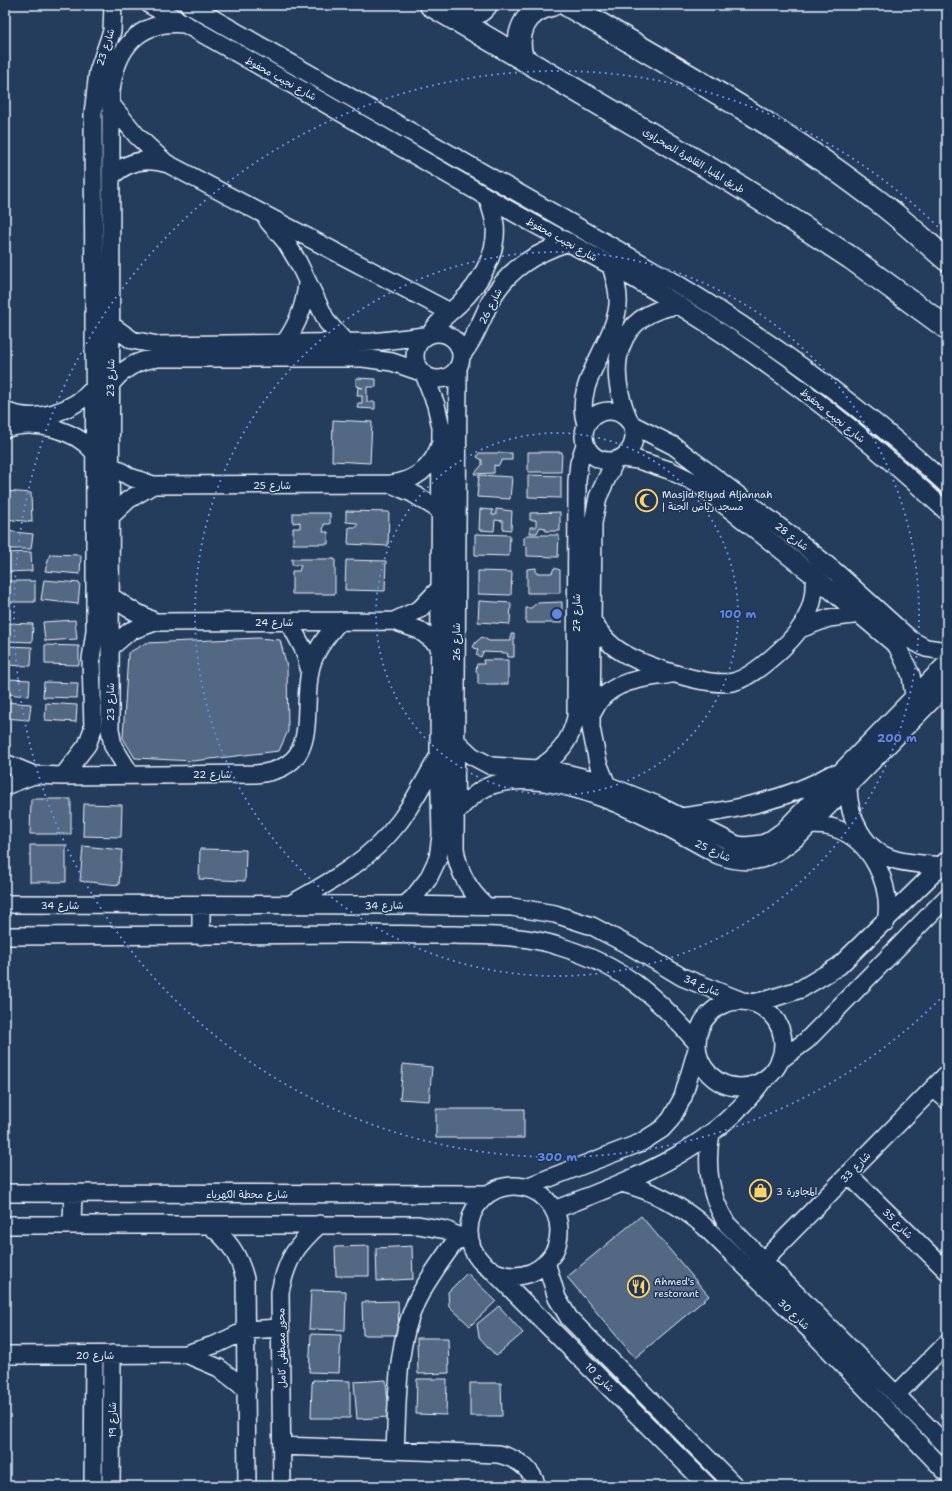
<svg xmlns="http://www.w3.org/2000/svg" width="952" height="1491" viewBox="0 0 952 1491" font-family="'Shantell Sans','Playpen Sans Arabic',sans-serif">
<style>
.building{fill:#536782;stroke:#e8f1f8}
.lines{fill:none;stroke-linecap:round;stroke-linejoin:round}
.minor-casing{stroke:#e8f1f8;stroke-width:20}
.highway-casing{stroke:#e8f1f8;stroke-width:25}
.minor{stroke:#1d3557;stroke-width:17}
.highway{stroke:#1d3557;stroke-width:22}
.ring{fill:none;stroke:#6487e3;stroke-width:2;stroke-dasharray:2 4}
.labels{text-anchor:middle;stroke-width:3;stroke-linejoin:round;paint-order:stroke}
.street-label{font-size:10px;fill:#e8f1f8;stroke:#1d3557}
.poi-label{font-size:10px;fill:#e8f1f8;stroke:#1d3557;text-anchor:start}
.centre{fill:#6487e3;stroke:#1d3557;stroke-width:2}
.ring-label{font-size:12px;text-anchor:middle;font-weight:bold;fill:#6487e3;stroke:#1d3557;stroke-width:3;stroke-linejoin:round;paint-order:stroke}
</style>
<rect width="100%" height="100%" fill="#253d5d"/>
<filter id="ink" filterUnits="userSpaceOnUse"><feTurbulence type="fractalNoise" baseFrequency=".025" numOctaves="2"/><feDisplacementMap in="SourceGraphic" scale="8" xChannelSelector="R" yChannelSelector="G"/><feConvolveMatrix kernelMatrix="1 2 1 2 8 2 1 2 1" color-interpolation-filters="sRGB"/></filter>
<g filter="url(#ink)">
<path class="building" d="M 356,378 L 376,379 L 376,387 L 367,387 L 367,402 L 375,402 L 375,409 L 357,408 L 358,403 L 362,403 L 362,396 L 357,396 L 358,387 L 363,388 L 356,386 Z
M 333,420 L 372,422 L 370,463 L 332,461 Z
M 528,452 L 562,452 L 561,472 L 528,472 Z
M 479,453 L 512,453 L 512,460 L 502,460 L 498,466 L 494,465 L 494,473 L 474,474 L 482,465 L 482,460 L 477,457 Z
M 479,475 L 512,477 L 510,499 L 477,497 Z
M 528,475 L 561,476 L 561,498 L 528,497 Z
M 5,491 L 31,493 L 32,522 L 5,519 Z
M 480,509 L 493,510 L 492,515 L 496,515 L 496,509 L 512,511 L 511,530 L 503,529 L 503,521 L 495,520 L 494,531 L 479,530 Z
M 346,511 L 389,512 L 388,546 L 348,544 L 349,527 L 357,527 L 357,523 L 346,522 Z
M 560,512 L 560,531 L 546,531 L 545,528 L 540,527 L 537,533 L 530,533 L 530,527 L 536,527 L 536,520 L 530,520 L 530,513 Z
M 293,513 L 330,513 L 330,524 L 324,524 L 323,532 L 328,532 L 328,544 L 293,544 L 293,528 L 300,528 L 300,522 L 293,523 Z
M 5,531 L 33,534 L 31,549 L 5,549 Z
M 475,534 L 510,535 L 509,556 L 475,555 Z
M 527,535 L 559,535 L 558,557 L 527,556 L 527,547 L 524,545 L 524,538 Z
M 31,552 L 32,571 L 5,572 L 5,553 Z
M 50,554 L 81,555 L 80,574 L 45,571 Z
M 292,559 L 335,559 L 335,594 L 292,594 L 292,571 L 299,571 L 301,565 L 292,565 Z
M 346,560 L 386,561 L 385,591 L 345,590 Z
M 536,568 L 536,573 L 552,573 L 554,568 L 560,570 L 560,593 L 527,593 L 527,569 Z
M 478,571 L 512,572 L 511,595 L 478,594 Z
M 44,580 L 80,583 L 78,604 L 41,600 Z
M 5,581 L 35,581 L 35,602 L 5,602 Z
M 479,601 L 511,603 L 510,624 L 478,622 Z
M 562,602 L 562,623 L 526,623 L 526,608 L 531,608 L 537,603 Z
M 75,620 L 77,639 L 45,641 L 43,622 Z
M 5,623 L 33,624 L 32,642 L 5,641 Z
M 511,634 L 514,634 L 514,657 L 508,657 L 507,653 L 483,652 L 481,657 L 476,655 L 478,650 L 473,647 L 476,642 L 482,637 L 489,641 L 511,641 Z
M 258,638 L 280,640 L 287,667 L 288,731 L 279,751 L 193,761 L 135,758 L 123,738 L 128,653 L 146,643 Z
M 45,645 L 79,646 L 79,665 L 45,664 Z
M 5,646 L 32,647 L 31,666 L 5,665 Z
M 483,660 L 508,660 L 508,684 L 478,684 L 478,674 L 476,671 L 477,664 L 484,664 Z
M 5,679 L 30,680 L 29,696 L 5,694 Z
M 44,682 L 78,683 L 77,698 L 43,697 Z
M 5,702 L 31,704 L 29,720 L 5,718 Z
M 46,703 L 77,705 L 76,722 L 45,720 Z
M 31,799 L 71,799 L 71,834 L 30,834 Z
M 84,804 L 122,805 L 121,837 L 83,836 Z
M 30,845 L 66,845 L 66,882 L 30,882 Z
M 83,846 L 122,850 L 119,885 L 80,881 Z
M 200,849 L 246,850 L 245,881 L 199,879 Z
M 403,1064 L 432,1067 L 429,1101 L 400,1099 Z
M 436,1109 L 524,1109 L 524,1138 L 436,1138 Z
M 641,1216 L 709,1296 L 635,1358 L 567,1277 Z
M 369,1246 L 369,1276 L 336,1276 L 335,1247 Z
M 412,1246 L 413,1279 L 377,1281 L 376,1248 Z
M 467,1273 L 496,1301 L 470,1326 L 449,1306 L 448,1292 Z
M 311,1290 L 346,1291 L 345,1330 L 309,1329 Z
M 398,1301 L 399,1335 L 363,1335 L 362,1302 Z
M 499,1306 L 523,1333 L 496,1356 L 479,1337 L 477,1324 Z
M 311,1334 L 341,1335 L 339,1373 L 309,1372 Z
M 417,1338 L 448,1338 L 449,1373 L 418,1374 Z
M 417,1379 L 447,1379 L 446,1415 L 416,1414 Z
M 313,1380 L 350,1381 L 350,1418 L 311,1418 L 312,1384 Z
M 386,1380 L 389,1417 L 357,1419 L 354,1382 Z
M 470,1383 L 501,1383 L 502,1416 L 470,1416 Z"/>
<g class="lines">
<defs>
<path id="minor" d="M 150,5 C 263,66 374,132 485,196 C 549,234 617,266 680,306 C 776,366 864,435 947,512
M 189,5 L 674,282 C 771,341 863,407 947,485
M 110,103 L 137,136 L 166,163
M 111,177 C 127,161 146,157 168,164 L 450,312
M 268,221 L 286,242 L 298,262 L 327,322 L 345,342 L 345,349
M 111,325 L 132,340 L 158,345 L 373,342 L 425,336
M415 356a23 23 0 1 1 46 0a23 23 0 1 1-46 0Z
M 431,333 C 438,320 449,314 459,304 C 479,285 498,254 495,225 C 494,216 490,207 488,198
M 285,342 C 298,324 305,306 307,283
M 461,356 C 474,340 481,321 490,302 C 507,269 535,253 569,242
M 458,368 L 455,848 C 458,872 468,890 486,906
M 109,387 C 121,369 137,360 158,358 L 363,358 L 392,362 L 421,372
M584 436a25 25 0 1 1 50 0a25 25 0 1 1-50 0Z
M 5,411 C 36,424 72,412 94,388
M 629,420 C 606,369 614,314 679,305
M 586,424 C 572,383 614,346 618,305 C 619,292 615,279 611,266
M 631,424 L 674,446 L 798,541 L 837,573 L 911,640 L 926,648 L 947,651
M 5,429 C 34,419 74,429 94,452
M 622,458 L 638,460 L 669,470 L 698,484 L 814,576 L 897,646 L 911,675 L 914,696
M 109,464 L 130,477 L 153,485 L 391,484 C 414,481 432,468 440,445
M 391,484 L 412,493 L 441,511
M 110,517 L 128,500 L 153,485
M 109,595 L 128,608 L 155,622
M 592,620 C 598,630 604,639 613,646 C 635,664 706,687 733,682 C 754,677 796,639 805,620 C 813,606 815,591 814,576
M 394,621 L 420,609 L 440,588
M 289,622 L 304,650 L 310,671
M 800,629 L 829,618 L 861,614
M 110,648 L 130,631 L 155,622 L 394,621 L 419,630 L 440,646
M 590,716 C 594,712 596,705 600,700 C 618,679 647,678 672,674
M 456,741 L 472,756 L 491,766 L 553,770 L 594,780 L 657,805 L 737,845 L 745,846 L 762,844 L 769,841 L 783,831 L 947,663
M 5,763 L 34,775 L 63,776 L 256,774 C 322,768 301,716 310,671 C 313,652 327,635 340,621
M 539,768 C 559,756 571,740 576,717 L 577,481 L 579,463 L 585,445
M 131,775 L 113,746 L 110,729 L 111,91 C 116,48 139,19 185,24
M 63,776 L 87,745 L 93,729 L 91,659 L 95,631 L 95,523 L 93,114 L 98,72 L 112,31 L 113,5
M 607,785 L 598,763 L 591,728 L 593,523 L 598,497 L 615,461
M 5,786 L 34,775
M 848,786 C 848,817 863,851 896,860 C 911,864 926,864 941,866
M 455,814 C 464,803 474,793 487,787 C 551,760 663,824 718,855 C 755,869 773,857 801,834 L 947,685
M 681,817 C 734,810 785,801 832,774
M 809,825 C 817,825 826,825 834,828 C 871,839 893,885 886,922
M 5,904 L 405,905 L 512,907 L 555,914 L 592,926 L 630,946 L 682,977 L 742,1001
M 289,905 C 331,882 370,860 400,821 C 415,800 427,777 439,755
M 405,905 L 414,897 L 428,879 L 438,858 L 441,835 L 439,755 L 441,427 L 436,405 L 424,374
M 201,906 L 201,936
M 5,936 C 119,936 234,935 348,934 C 383,934 418,935 454,935 C 489,936 525,935 558,946 C 621,965 654,994 696,1042
M697 1044a43 43 0 1 1 86 0a43 43 0 1 1-86 0Z
M 752,1003 L 770,999 L 801,989 L 839,966 L 947,860
M 779,1061 L 806,1041 L 947,897
M 933,1088 L 947,1100
M 711,1133 C 705,1166 709,1195 727,1224 L 947,1446
M 848,1174 L 947,1271
M 622,1183 C 653,1191 679,1204 704,1226 L 811,1331 L 947,1473
M469 1231a45 45 0 1 1 90 0a45 45 0 1 1-90 0Z
M 526,1187 L 640,1143 L 662,1129 L 671,1119 L 683,1097 L 697,1049
M 5,1193 L 488,1194
M 554,1210 C 632,1179 713,1151 763,1080
M 72,1224 L 73,1193
M 5,1225 L 418,1225 L 446,1230 L 471,1243
M 209,1225 C 228,1239 239,1255 245,1279 L 247,1486
M 763,1261 L 947,1074
M 546,1262 L 557,1298 L 569,1318 L 735,1486
M 491,1269 L 708,1486
M 186,1354 L 219,1368 L 247,1390
M 5,1355 L 186,1354 L 217,1344 L 247,1330 L 280,1328
M 896,1395 L 947,1343
M 282,1446 L 498,1454 C 516,1458 531,1468 537,1486
M 395,1450 C 398,1401 395,1348 416,1302 C 427,1279 444,1257 459,1236
M 93,1486 L 94,1355
M 111,1486 L 112,1354
M 282,1486 L 280,1292 C 287,1258 296,1246 320,1224"/>
<path id="highway" d="M 431,5 L 729,180 L 796,222 L 851,258 L 947,328
M 567,5 C 674,67 785,128 883,205 C 905,222 926,242 947,260
M 447,13 C 462,18 476,17 486,5
M 522,58 C 515,34 524,11 551,5"/>
</defs>
<use href="#minor" class="minor-casing"/>
<use href="#highway" class="highway-casing"/>
<use href="#minor" class="minor"/>
<use href="#highway" class="highway"/>
</g>
</g>
<g class="ring">
<circle cx="557" cy="614" r="181"/>
<circle cx="557" cy="614" r="362"/>
<path d="M944 995A543 543 0 1 1 944 233"/>
</g>
<defs>
<symbol id="mosque-ring" viewBox="-11 -11 22 22"><circle r="9.5" fill="#1d3557" stroke="#ffd166" stroke-width="1.5"/><path d="M3.5-4.9A6 6 0 1 0 3.5 4.9A5 5 0 1 1 3.5-4.9Z" fill="#ffd166"/></symbol>
<symbol id="shop-ring" viewBox="-11 -11 22 22"><circle r="9.5" fill="#1d3557" stroke="#ffd166" stroke-width="1.5"/><path d="M-5-2.5h2.3a2.7 3.5 0 0 1 5.4 0H5L5.5 6h-11ZM-1.5-2.5h3a1.5 2.3 0 0 0-3 0Z" fill="#ffd166"/></symbol>
<symbol id="restaurant-ring" viewBox="-11 -11 22 22"><circle r="9.5" fill="#1d3557" stroke="#ffd166" stroke-width="1.5"/><path d="M-5-6h1v4h1v-4h1v4h1v-4h1v5L-1.5 .5V6h-2V.5L-5-1ZM5-6V6H3V1.5H1.5Q1.5-4 5-6Z" fill="#ffd166"/></symbol>
</defs>
<g fill-rule="evenodd">
<use href="#mosque-ring" x="634" y="488" width="25" height="25"/>
<use href="#shop-ring" x="748" y="1178" width="25" height="25"/>
<use href="#restaurant-ring" x="626" y="1274" width="25" height="25"/>
</g>
<g class="labels">
<g class="street-label">
<text transform="translate(105 47) rotate(-72)" y="4">شارع 23</text>
<text transform="translate(281 78) rotate(29)" y="4">شارع نجيب محفوظ</text>
<text transform="translate(694 160) rotate(31)" y="4">طريق المنيا, القاهرة الصحراوى</text>
<text transform="translate(562 239) rotate(29)" y="4">شارع نجيب محفوظ</text>
<text transform="translate(490 306) rotate(-63)" y="4">شارع 26</text>
<text transform="translate(110 378) rotate(-89)" y="4">شارع 23</text>
<text transform="translate(833 415) rotate(39)" y="4">شارع نجيب محفوظ</text>
<text x="272" y="489">شارع 25</text>
<text transform="translate(792 536) rotate(38)" y="4">شارع 28</text>
<text transform="translate(576 613) rotate(-90)" y="4">شارع 27</text>
<text x="274" y="626">شارع 24</text>
<text transform="translate(456 642) rotate(-90)" y="4">شارع 26</text>
<text transform="translate(110 702) rotate(-90)" y="4">شارع 23</text>
<text x="212" y="778">شارع 22</text>
<text transform="translate(713 850) rotate(25)" y="4">شارع 25</text>
<text x="60" y="909">شارع 34</text>
<text transform="translate(384 905) rotate(-1)" y="4">شارع 34</text>
<text transform="translate(702 985) rotate(23)" y="4">شارع 34</text>
<text transform="translate(855 1167) rotate(-46)" y="4">شارع 33</text>
<text x="247" y="1198">شارع محطة الكهرباء</text>
<text transform="translate(898 1223) rotate(45)" y="4">شارع 35</text>
<text transform="translate(794 1314) rotate(44)" y="4">شارع 30</text>
<text transform="translate(281 1348) rotate(-91)" y="4">محور مصطفى كامل</text>
<text x="95" y="1359">شارع 20</text>
<text transform="translate(600 1377) rotate(45)" y="4">شارع 10</text>
<text transform="translate(112 1420) rotate(-90)" y="4">شارع 19</text>
</g>
<g class="poi-label">
<text x="662" y="498">Masjid Riyad Aljannah<tspan x="662" dy="12">| مسجد رياض الجنة</tspan></text>
<text x="776" y="1195">المجاورة 3</text>
<text x="654" y="1285">Ahmed's<tspan x="654" dy="12">restorant</tspan></text>
</g>
</g>
<circle cx="557" cy="614" r="6" class="centre"/>
<g class="ring-label">
<text x="738" y="618">100 m</text>
<text x="897" y="742">200 m</text>
<text x="557" y="1161">300 m</text>
</g>
<rect width="952" height="1491" fill="none" stroke="#1d3557" stroke-width="20"/>
<rect x="10" y="10" width="932" height="1471" fill="none" stroke="#e8f1f8" stroke-width="1.5" filter="url(#ink)"/>
</svg>
